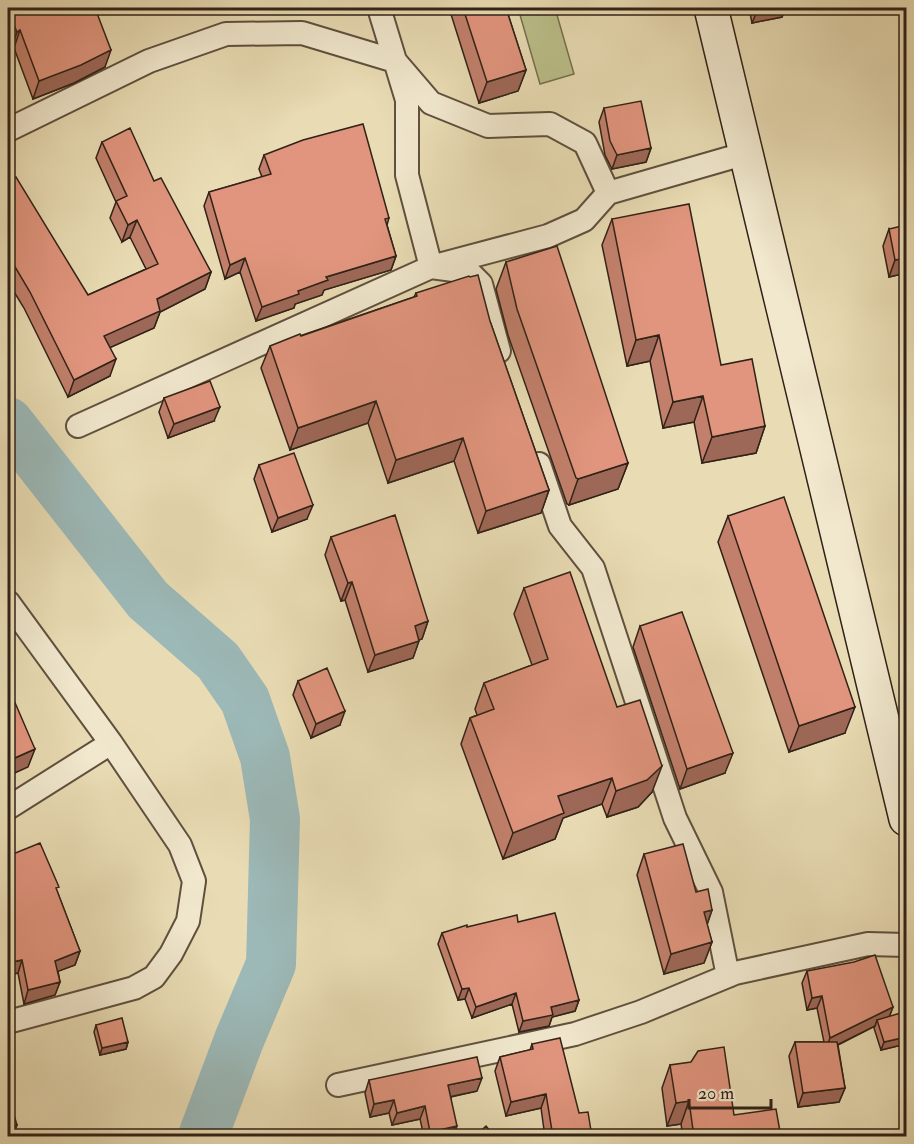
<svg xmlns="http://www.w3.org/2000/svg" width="914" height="1144" viewBox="0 0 914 1144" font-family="'IM FELL Double Pica',serif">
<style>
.green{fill:#bbbf8a;stroke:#767050;stroke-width:1.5}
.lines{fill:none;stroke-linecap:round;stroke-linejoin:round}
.river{stroke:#9cb9b8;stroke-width:50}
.street-casing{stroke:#5f503e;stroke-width:26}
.secondary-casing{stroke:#312217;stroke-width:36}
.street{stroke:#f1e8ce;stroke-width:22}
.secondary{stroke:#f1e8ce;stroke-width:33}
.wall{fill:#c2806c;stroke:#312217;stroke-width:1.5}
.shaded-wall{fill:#9e6858;stroke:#312217;stroke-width:1.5}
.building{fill:#e1957e;stroke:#312217;stroke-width:1.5}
</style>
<rect width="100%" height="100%" fill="#e9dcb4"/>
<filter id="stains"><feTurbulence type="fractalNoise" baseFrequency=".00333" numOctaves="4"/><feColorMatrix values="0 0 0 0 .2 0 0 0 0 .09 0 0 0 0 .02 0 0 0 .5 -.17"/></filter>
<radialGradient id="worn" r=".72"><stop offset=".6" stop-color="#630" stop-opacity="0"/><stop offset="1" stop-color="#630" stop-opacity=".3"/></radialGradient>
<path class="green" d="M 518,8 L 555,8 L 574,74 L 540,84 Z"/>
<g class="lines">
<path class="river" d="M 8,422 L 148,600 L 218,661 L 245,700 L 265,757 L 275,819 L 271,964 L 239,1040 L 203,1136"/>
<defs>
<path id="street" d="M 379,8 L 407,100 L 407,175 L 431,267 L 469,272 L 481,284 L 499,351
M 8,130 L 149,61 L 226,34 L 302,33 L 395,61 L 431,103 L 488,126 L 550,124 L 585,143 L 608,193
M 78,426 L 431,267 L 548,236 L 584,220 L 608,193 L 733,157
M 539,464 L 560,526 L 593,568 L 675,818 L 711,892 L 728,976
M 8,602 L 111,743 L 180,845 L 194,881 L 188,921 L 171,954 L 154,977 L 134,988 L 8,1022
M 8,808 L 111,743
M 338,1085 L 575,1034 L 641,1012 L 735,973 L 868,944 L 906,945"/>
<path id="secondary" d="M 711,8 L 906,819"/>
</defs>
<use href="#street" class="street-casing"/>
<use href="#secondary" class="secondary-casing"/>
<use href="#street" class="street"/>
<use href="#secondary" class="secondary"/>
</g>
<path class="wall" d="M 8,8 L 96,11 L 105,67 L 74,83 L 33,99 L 14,48 L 11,49 L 8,42 Z
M 134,8 L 148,8 L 137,13 Z
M 449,8 L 506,8 L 526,70 L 518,91 L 479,103 Z
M 749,8 L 803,8 L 784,12 L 782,17 L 752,23 Z
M 604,108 L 651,148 L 646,162 L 612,169 L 605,155 L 599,122 Z
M 102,142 L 154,181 L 211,272 L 205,289 L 160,312 L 154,328 L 110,347 L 110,376 L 68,397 L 24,308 L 8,282 L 8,182 L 88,295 L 146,269 L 130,237 L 122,242 L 110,218 L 116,202 L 96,158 Z
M 264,155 L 389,218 L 387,225 L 396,256 L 391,270 L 324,290 L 322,295 L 295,304 L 294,308 L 256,321 L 240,272 L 225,279 L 204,206 L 209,192 L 262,177 L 259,169 Z
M 612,219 L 721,365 L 765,426 L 756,453 L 702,463 L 694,422 L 663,428 L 650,361 L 627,366 L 602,245 Z
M 889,229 L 906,273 L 889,277 L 883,246 Z
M 506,262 L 628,463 L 618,489 L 569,505 L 567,504 L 508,335 L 496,289 Z
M 416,293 L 490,321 L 549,490 L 541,513 L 478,533 L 454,461 L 388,483 L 368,423 L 290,450 L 261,368 L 270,346 L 414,297 Z
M 164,398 L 214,421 L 168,438 L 159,412 Z
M 259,465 L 307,519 L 272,532 L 254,479 Z
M 728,516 L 845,733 L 789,752 L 718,542 Z
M 331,537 L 428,621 L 422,639 L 419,640 L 413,658 L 368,672 L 345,600 L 341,601 L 325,555 Z
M 524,588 L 617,707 L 652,792 L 638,807 L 607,817 L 602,804 L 563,818 L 555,839 L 503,859 L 461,744 L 470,718 L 477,715 L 475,709 L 484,683 L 532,665 L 514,614 Z
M 640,626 L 725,773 L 680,789 L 633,647 Z
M 298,681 L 340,725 L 311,738 L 293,695 Z
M 644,854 L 696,892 L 712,910 L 707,925 L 712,942 L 704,963 L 664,974 L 637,875 Z
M 8,856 L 57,891 L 80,951 L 75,965 L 58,971 L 60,982 L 55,995 L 24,1004 L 18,973 L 8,975 Z
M 518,922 L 579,1000 L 575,1011 L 552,1017 L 549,1026 L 519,1032 L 512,1004 L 472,1018 L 465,999 L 458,1000 L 438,944 L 442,933 L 467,927 Z
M 807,971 L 893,1007 L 889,1017 L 906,1044 L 881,1050 L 874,1028 L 875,1026 L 838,1045 L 845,1088 L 839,1102 L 798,1107 L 789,1056 L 795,1042 L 824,1042 L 817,1008 L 807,1010 L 802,983 Z
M 96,1025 L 128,1042 L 126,1049 L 100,1055 L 94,1032 Z
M 532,1044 L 579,1113 L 592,1137 L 545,1137 L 541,1108 L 506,1116 L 495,1071 L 500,1057 L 530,1050 Z
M 670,1065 L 734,1115 L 781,1137 L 683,1137 L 681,1124 L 667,1126 L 662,1088 Z
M 369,1080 L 477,1091 L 451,1097 L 453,1137 L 424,1137 L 420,1119 L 392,1125 L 389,1113 L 370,1117 L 365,1093 Z"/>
<path class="shaded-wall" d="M 88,8 L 103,8 L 85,16 Z
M 139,8 L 148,8 L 137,13 Z
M 765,8 L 803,8 L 784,12 L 782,17 L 752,23 L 758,9 Z
M 20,30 L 14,48 L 11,49 L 17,32 Z
M 111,50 L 105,67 L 74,83 L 33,99 L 39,81 Z
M 526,70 L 518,91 L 479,103 L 487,82 Z
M 651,148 L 646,162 L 612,169 L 617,155 Z
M 137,220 L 130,237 L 122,242 L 128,225 Z
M 396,256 L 391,270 L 324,290 L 322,295 L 295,304 L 294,308 L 256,321 L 262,307 L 298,291 L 326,277 Z
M 245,258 L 240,272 L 225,279 L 230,265 Z
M 906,258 L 906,273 L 889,277 L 895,260 Z
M 211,272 L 205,289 L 160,312 L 154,328 L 98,353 L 104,336 L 157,299 Z
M 659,335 L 650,361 L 627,366 L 636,340 Z
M 116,359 L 110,376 L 68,397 L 74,380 Z
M 703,396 L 694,422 L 663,428 L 673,402 Z
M 376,401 L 368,423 L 290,450 L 298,428 Z
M 220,407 L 214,421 L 168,438 L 174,424 Z
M 765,426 L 756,453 L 702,463 L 712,437 Z
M 463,438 L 454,461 L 388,483 L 396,460 Z
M 628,463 L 618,489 L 569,505 L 578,479 Z
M 549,490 L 541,513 L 478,533 L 486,511 Z
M 313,505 L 307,519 L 272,532 L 278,518 Z
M 352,582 L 345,600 L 341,601 L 348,583 Z
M 428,621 L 422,639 L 408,643 L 415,626 Z
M 419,641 L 413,658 L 368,672 L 375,655 Z
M 855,707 L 845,733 L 789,752 L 799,726 Z
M 345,711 L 340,725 L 311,738 L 316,724 Z
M 35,749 L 28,767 L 8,776 L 8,761 Z
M 733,753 L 725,773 L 680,789 L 687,769 Z
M 662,766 L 652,792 L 638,807 L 607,817 L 616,791 Z
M 612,778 L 602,804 L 563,818 L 555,839 L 503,859 L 513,833 L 558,796 Z
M 712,910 L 705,930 L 704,912 Z
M 712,942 L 704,963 L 664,974 L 671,954 Z
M 80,951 L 75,965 L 51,974 L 55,961 Z
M 22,960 L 18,973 L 8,975 L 8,963 Z
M 60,982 L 55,995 L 24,1004 L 28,990 Z
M 469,988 L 465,999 L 458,1000 L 462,989 Z
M 516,993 L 512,1004 L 472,1018 L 476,1007 Z
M 822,996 L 817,1008 L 807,1010 L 812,998 Z
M 579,1000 L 575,1011 L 552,1017 L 549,1026 L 519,1032 L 523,1021 L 551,1007 Z
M 893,1007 L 888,1020 L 877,1020 L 875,1026 L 825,1051 L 830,1038 Z
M 906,1037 L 906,1044 L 881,1050 L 884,1042 Z
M 128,1042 L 126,1049 L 100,1055 L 102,1048 Z
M 482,1078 L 477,1091 L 444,1098 L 448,1085 Z
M 845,1088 L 839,1102 L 798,1107 L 803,1093 Z
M 546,1094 L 541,1108 L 506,1116 L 511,1102 Z
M 394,1100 L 389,1113 L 370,1117 L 374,1104 Z
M 689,1101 L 681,1124 L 667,1126 L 676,1103 Z
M 425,1106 L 420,1119 L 392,1125 L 397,1113 Z
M 17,1125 L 13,1137 L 8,1137 L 8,1128 Z
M 457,1126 L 453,1137 L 429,1137 L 430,1132 Z"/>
<path class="building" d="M 8,8 L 95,8 L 111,50 L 81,65 L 39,81 L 20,30 L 17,32 L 8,11 Z
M 463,8 L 506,8 L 526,70 L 487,82 Z
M 641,101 L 651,148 L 617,155 L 610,141 L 604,108 Z
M 363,124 L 389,218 L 385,219 L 396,256 L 326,277 L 328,280 L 298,291 L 299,294 L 262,307 L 245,258 L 230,265 L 209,192 L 271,174 L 264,155 L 303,140 Z
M 130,128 L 154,181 L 161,178 L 211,272 L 157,299 L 160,311 L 104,336 L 116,359 L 74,380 L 30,292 L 8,255 L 8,182 L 16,177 L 88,295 L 158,264 L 137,220 L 128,225 L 116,201 L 127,196 L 102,142 Z
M 689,204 L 721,365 L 752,359 L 765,426 L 712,437 L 703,396 L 673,402 L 659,335 L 636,340 L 612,219 Z
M 906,225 L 906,258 L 895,260 L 889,229 Z
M 557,246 L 628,463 L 578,479 L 576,478 L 517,309 L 506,262 Z
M 478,275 L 490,321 L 549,490 L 486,511 L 463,438 L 396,460 L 376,401 L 298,428 L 270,346 L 300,334 L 301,336 L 417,296 L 416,293 L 469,276 L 470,277 Z
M 210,381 L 220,407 L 174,424 L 164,398 Z
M 294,453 L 313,505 L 278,518 L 259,465 Z
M 784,497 L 855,707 L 799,726 L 728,516 Z
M 395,515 L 428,621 L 415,626 L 419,641 L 375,655 L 352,582 L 348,583 L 331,537 Z
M 570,572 L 617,707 L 640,700 L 662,766 L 647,780 L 616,791 L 612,778 L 558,796 L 564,813 L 513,833 L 470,718 L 494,709 L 484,683 L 548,659 L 524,588 Z
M 682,612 L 733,753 L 687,769 L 640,626 Z
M 327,668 L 345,711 L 316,724 L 298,681 Z
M 13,698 L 35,749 L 8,761 L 8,700 Z
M 40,843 L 59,887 L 56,888 L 80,951 L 55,961 L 60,982 L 28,990 L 22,960 L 8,963 L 8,856 Z
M 683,844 L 696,892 L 708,889 L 712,910 L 704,912 L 712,942 L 671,954 L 644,854 Z
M 555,913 L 579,1000 L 551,1007 L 553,1015 L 523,1021 L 516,993 L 476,1007 L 469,988 L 462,989 L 442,933 L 467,925 L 467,927 L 517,915 L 518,922 Z
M 875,955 L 893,1007 L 830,1038 L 822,996 L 812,998 L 807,971 L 854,962 Z
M 904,1012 L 906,1025 L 906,1037 L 884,1042 L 877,1020 Z
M 122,1018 L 128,1042 L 102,1048 L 96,1025 Z
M 560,1038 L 579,1113 L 588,1112 L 592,1137 L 553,1137 L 546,1094 L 511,1102 L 500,1057 L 533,1049 L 532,1044 Z
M 795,1042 L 837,1042 L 845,1088 L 803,1093 Z
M 724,1047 L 734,1115 L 776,1109 L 781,1137 L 694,1137 L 689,1101 L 676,1103 L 670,1065 L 691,1062 L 698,1051 Z
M 477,1057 L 482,1078 L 448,1085 L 457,1126 L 430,1132 L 425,1106 L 397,1113 L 394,1100 L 374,1104 L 369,1080 Z
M 8,1095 L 17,1125 L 8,1128 Z
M 486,1126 L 495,1137 L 474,1137 Z"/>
<rect width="914" height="1144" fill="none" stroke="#e9dcb4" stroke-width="30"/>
<rect x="9" y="9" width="896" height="1126" fill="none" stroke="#312217" stroke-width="3"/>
<rect x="15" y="15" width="884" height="1114" fill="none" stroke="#312217" stroke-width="1.5"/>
<path d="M689 1099v9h82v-9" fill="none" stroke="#312217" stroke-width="3"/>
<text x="698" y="1099" font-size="18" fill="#312217" stroke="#f1e8ce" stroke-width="4.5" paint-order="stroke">20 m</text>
<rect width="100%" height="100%" filter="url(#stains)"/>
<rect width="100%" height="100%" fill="url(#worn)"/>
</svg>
